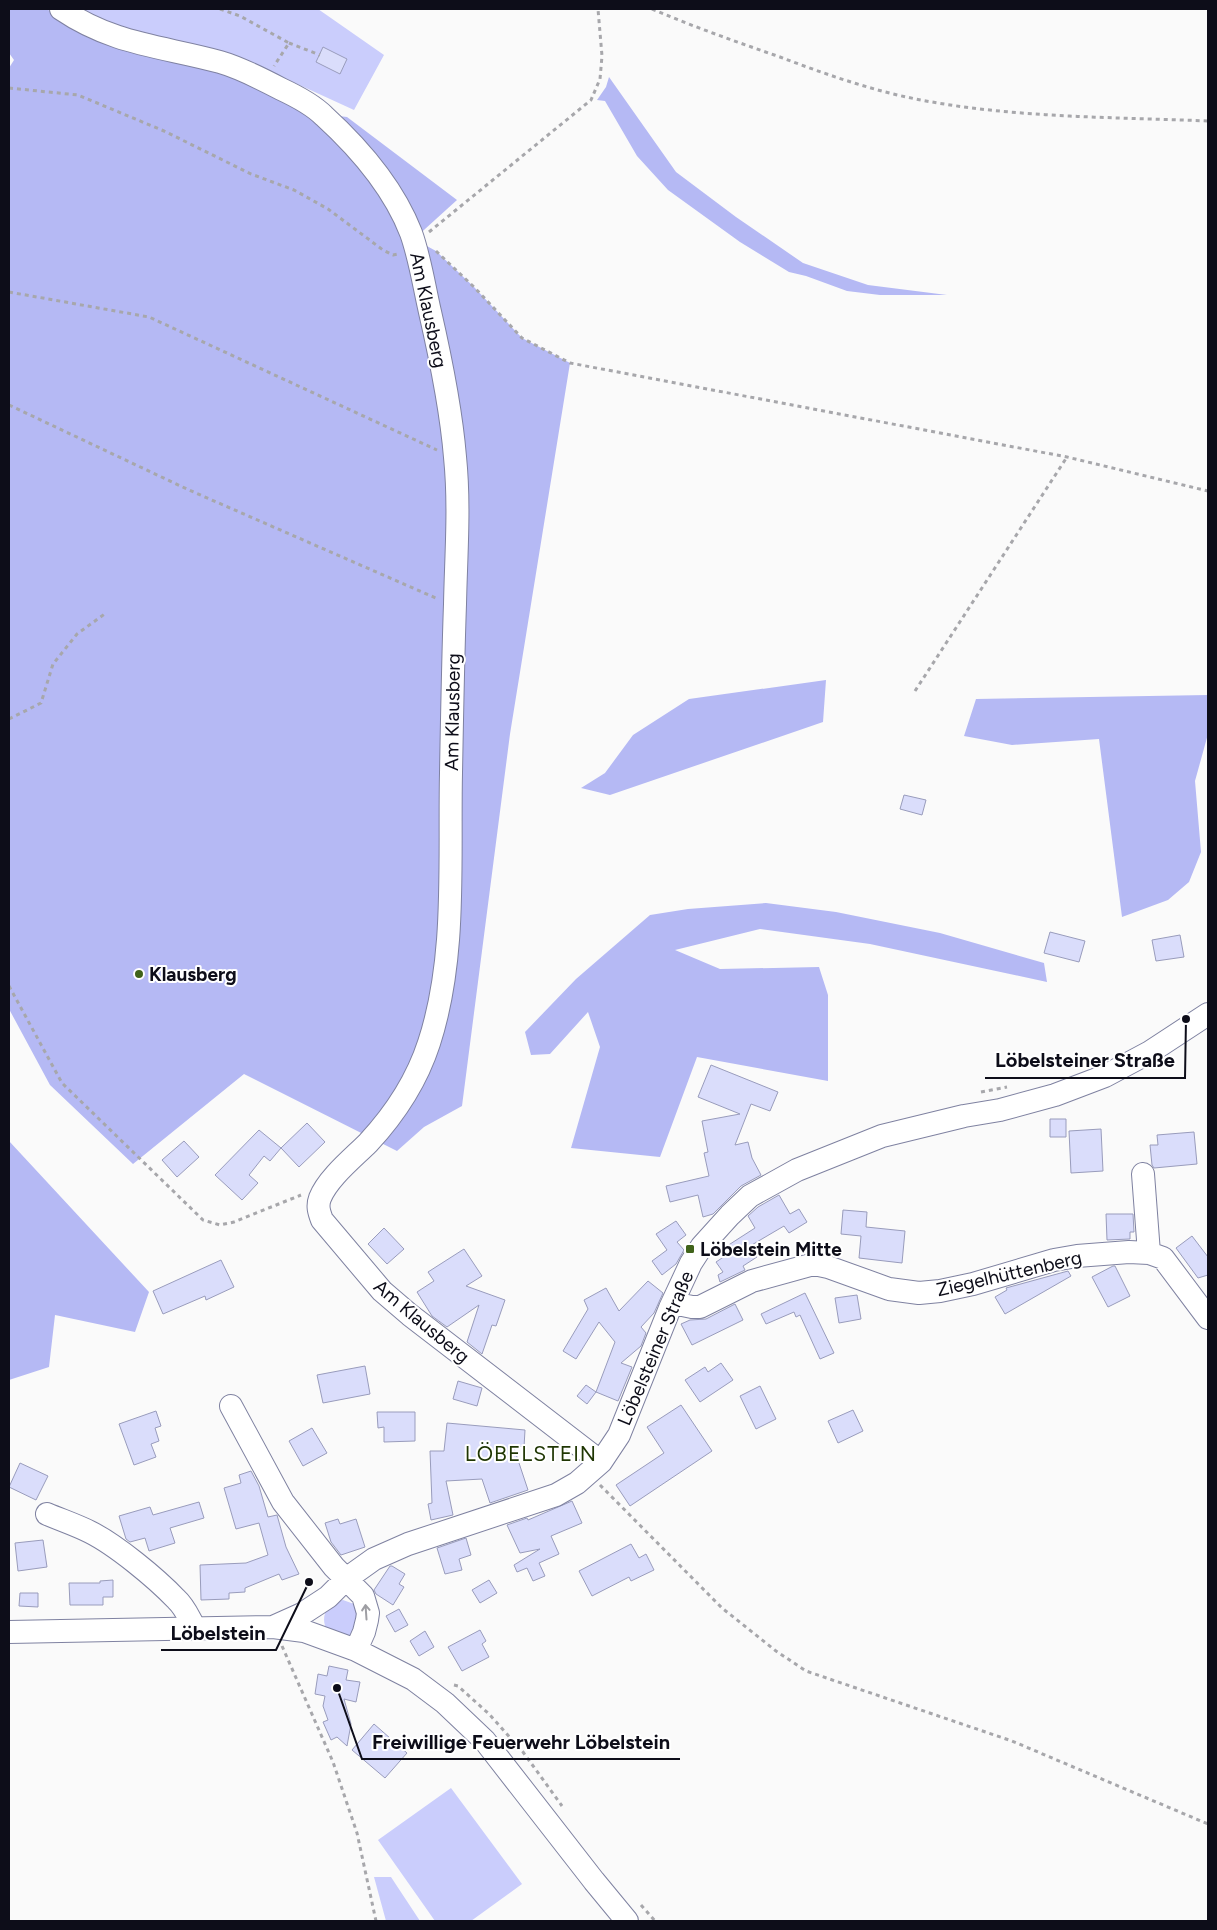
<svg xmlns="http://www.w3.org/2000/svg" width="1217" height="1930" viewBox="0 0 1217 1930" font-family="Figtree,sans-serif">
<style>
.green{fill:#cacdfc}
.forest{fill:#b5b9f4}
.building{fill:#daddfb;stroke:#999cbc}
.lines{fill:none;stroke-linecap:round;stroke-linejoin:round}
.minor-casing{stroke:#7f82a1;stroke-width:24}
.path{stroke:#a7a7ab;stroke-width:3;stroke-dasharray:4 4;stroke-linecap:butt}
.minor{stroke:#fff;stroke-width:22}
.oneway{stroke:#9e9ea3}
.poi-dot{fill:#40631a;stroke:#fff;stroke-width:2}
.labels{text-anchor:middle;stroke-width:4;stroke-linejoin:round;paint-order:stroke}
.street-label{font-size:19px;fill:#0d0d19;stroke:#fff}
.poi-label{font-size:19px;font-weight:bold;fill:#0d0d19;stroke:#fff;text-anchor:start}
.quarter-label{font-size:21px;letter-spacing:1px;fill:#1f3603;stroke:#fff}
.leader{fill:none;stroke:#0d0d19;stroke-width:2}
.callout-dot{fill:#0d0d19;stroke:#fff;stroke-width:2}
.callout-label{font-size:20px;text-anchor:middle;font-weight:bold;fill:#0d0d19;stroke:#fff;stroke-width:4;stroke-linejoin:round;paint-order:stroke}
</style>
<rect width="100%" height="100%" fill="#fafafa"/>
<path class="green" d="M 82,9 L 318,9 L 384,55 L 354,110 L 271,72 L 109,26 Z
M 343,1600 L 354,1604 L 361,1613 L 350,1637 L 328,1632 C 319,1618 326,1603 343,1600 Z
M 451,1788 L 522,1884 L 471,1921 L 435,1921 L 378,1840 Z
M 374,1877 L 391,1877 L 420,1921 L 386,1921 Z"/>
<path class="forest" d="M 9,9 L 47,9 L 59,18 L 233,75 L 323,114 L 347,117 L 457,200 L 414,239 L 436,251 L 474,287 L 522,338 L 570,363 L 510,734 L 462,1106 L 424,1127 L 397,1151 L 244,1074 L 133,1164 L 50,1085 L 9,1009 L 9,68 L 14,60 L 9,53 Z
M 609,77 L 676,172 L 736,217 L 803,263 L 868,285 L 947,295 L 880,295 L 847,291 L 806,276 L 789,272 L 740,242 L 668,190 L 637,156 L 605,101 L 597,100 L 606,87 Z
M 826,680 L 823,722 L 610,795 L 581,788 L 605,773 L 633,735 L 689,699 Z
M 1208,695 L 1208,734 L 1195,781 L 1201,852 L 1189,882 L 1168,900 L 1122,917 L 1099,739 L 1012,745 L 964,736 L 976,699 Z
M 766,903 L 836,912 L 940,933 L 1044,963 L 1047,982 L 870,944 L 760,929 L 675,950 L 720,969 L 819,967 L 828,995 L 828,1081 L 697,1057 L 660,1157 L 571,1148 L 600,1047 L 588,1012 L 550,1054 L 531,1055 L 525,1032 L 576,979 L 650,915 L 688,909 Z
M 9,1141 L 149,1292 L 135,1332 L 55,1315 L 49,1367 L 9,1380 Z"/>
<path class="building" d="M 323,47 L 347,59 L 340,74 L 316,62 Z
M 904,795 L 926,800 L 922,815 L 900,809 Z
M 1050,932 L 1085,941 L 1079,962 L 1044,953 Z
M 1180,935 L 1184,957 L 1156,961 L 1152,940 Z
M 711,1065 L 778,1092 L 770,1111 L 751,1104 L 735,1145 L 748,1142 L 752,1158 L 761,1175 L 741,1186 L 713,1214 L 703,1217 L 698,1195 L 670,1202 L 666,1186 L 709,1176 L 704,1153 L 708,1152 L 702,1121 L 740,1114 L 698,1097 Z
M 1050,1119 L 1066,1119 L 1066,1137 L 1050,1137 Z
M 307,1123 L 325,1142 L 299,1167 L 281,1148 Z
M 1101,1129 L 1103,1171 L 1071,1173 L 1069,1131 Z
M 259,1130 L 281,1148 L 270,1161 L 264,1156 L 249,1175 L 258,1183 L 242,1200 L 215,1175 Z
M 1194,1132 L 1197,1164 L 1154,1168 L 1152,1165 L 1150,1145 L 1158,1145 L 1157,1135 Z
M 184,1141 L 199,1157 L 177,1177 L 162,1160 Z
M 779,1195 L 790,1214 L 799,1209 L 807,1222 L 789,1233 L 784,1226 L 750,1246 L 757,1257 L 743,1266 L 745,1270 L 720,1282 L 718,1275 L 723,1272 L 716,1262 L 731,1252 L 727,1246 L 755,1228 L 748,1216 L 758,1207 Z
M 843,1210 L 867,1212 L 866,1227 L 905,1231 L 902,1263 L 859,1258 L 861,1236 L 841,1234 Z
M 1106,1214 L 1133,1214 L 1134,1232 L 1130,1232 L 1130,1239 L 1107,1240 Z
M 676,1221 L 686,1235 L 677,1242 L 684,1250 L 676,1264 L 662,1275 L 652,1261 L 667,1250 L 656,1234 Z
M 384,1228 L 404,1249 L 387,1264 L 368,1244 Z
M 1192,1236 L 1208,1257 L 1208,1275 L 1198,1278 L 1176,1248 Z
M 464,1249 L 482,1276 L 466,1286 L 505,1300 L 496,1326 L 492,1325 L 482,1354 L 467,1342 L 479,1305 L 447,1327 L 432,1316 L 417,1292 L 434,1281 L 428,1272 Z
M 221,1260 L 234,1287 L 206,1300 L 205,1296 L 163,1314 L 153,1291 Z
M 1113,1266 L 1115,1266 L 1130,1296 L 1108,1307 L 1092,1277 Z
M 1068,1271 L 1071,1276 L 1005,1314 L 995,1297 L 1007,1290 L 1006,1288 Z
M 648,1281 L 663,1293 L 654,1313 L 641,1327 L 646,1333 L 641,1346 L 621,1363 L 632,1367 L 618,1401 L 596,1392 L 615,1342 L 599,1322 L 576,1359 L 563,1351 L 588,1309 L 584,1300 L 606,1288 L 619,1311 Z
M 805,1293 L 834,1353 L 820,1359 L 800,1315 L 796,1317 L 794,1312 L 766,1324 L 761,1314 Z
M 857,1295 L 861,1319 L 839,1323 L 835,1298 Z
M 735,1304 L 743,1320 L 692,1345 L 681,1324 L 690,1320 L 706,1319 Z
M 721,1363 L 733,1380 L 700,1402 L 685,1380 L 705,1367 L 708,1372 Z
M 365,1366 L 370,1394 L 323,1403 L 317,1375 Z
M 458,1381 L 482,1388 L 477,1406 L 453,1399 Z
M 586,1385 L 596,1392 L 587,1404 L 577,1396 Z
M 760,1386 L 776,1419 L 756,1429 L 740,1396 Z
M 681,1405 L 712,1451 L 630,1506 L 616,1485 L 664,1453 L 647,1427 Z
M 853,1410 L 863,1431 L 838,1443 L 828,1421 Z
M 156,1411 L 161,1426 L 155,1428 L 159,1441 L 151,1444 L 156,1457 L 134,1465 L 119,1424 Z
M 377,1412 L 415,1412 L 415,1441 L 384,1442 L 384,1427 L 378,1428 Z
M 447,1423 L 525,1430 L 524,1447 L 513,1445 L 528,1490 L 490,1503 L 482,1479 L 446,1481 L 453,1515 L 431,1520 L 428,1504 L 432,1503 L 430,1451 L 444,1451 Z
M 312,1428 L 327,1453 L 303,1466 L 289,1441 Z
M 20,1463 L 48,1476 L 36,1500 L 9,1487 Z
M 251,1471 L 259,1486 L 268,1517 L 277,1515 L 286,1547 L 299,1574 L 282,1580 L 279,1574 L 245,1588 L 245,1592 L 229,1593 L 229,1599 L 201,1600 L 200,1565 L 246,1563 L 268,1555 L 259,1523 L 236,1529 L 224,1488 L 241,1483 L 239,1475 Z
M 572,1501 L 582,1523 L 551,1536 L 559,1554 L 539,1563 L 545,1576 L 533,1581 L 527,1568 L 517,1572 L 514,1565 L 540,1549 L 520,1553 L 507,1525 L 527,1518 L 528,1520 Z
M 199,1502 L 204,1518 L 170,1528 L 175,1543 L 149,1551 L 145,1538 L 130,1542 L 126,1539 L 119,1516 L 150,1507 L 153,1515 Z
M 338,1519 L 340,1524 L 356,1519 L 365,1547 L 341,1555 L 331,1542 L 325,1523 Z
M 466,1538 L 471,1555 L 459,1559 L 462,1570 L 445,1574 L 437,1548 Z
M 43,1540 L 47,1567 L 18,1571 L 15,1543 Z
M 631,1544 L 639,1558 L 646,1554 L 654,1570 L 631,1581 L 629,1577 L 592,1596 L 579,1571 Z
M 390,1566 L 392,1566 L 405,1574 L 399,1584 L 404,1587 L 393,1605 L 376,1594 L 374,1590 Z
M 113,1580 L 113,1597 L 103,1597 L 103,1605 L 70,1605 L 69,1583 L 100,1583 L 100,1581 Z
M 489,1580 L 497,1593 L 480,1603 L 472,1590 Z
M 20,1593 L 38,1593 L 38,1607 L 19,1606 Z
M 399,1609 L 408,1625 L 395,1632 L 386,1616 Z
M 480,1630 L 486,1641 L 482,1644 L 489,1657 L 462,1671 L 448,1647 Z
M 425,1631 L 434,1647 L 419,1656 L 410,1641 Z
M 329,1666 L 348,1670 L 346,1680 L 360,1682 L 356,1702 L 344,1699 L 351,1724 L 347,1746 L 337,1737 L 331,1740 L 323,1722 L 328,1720 L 323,1706 L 325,1696 L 315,1694 L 318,1674 L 327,1676 Z
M 374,1724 L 407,1753 L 385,1778 L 352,1750 Z"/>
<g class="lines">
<defs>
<path id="minor" d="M 61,9 C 114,45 162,46 220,62 C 241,68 262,79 281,89 C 296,96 312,104 324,116 C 359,148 394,189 411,233 C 420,258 424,286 430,312 C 441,360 451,408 455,457 C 460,506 456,555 455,604 C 453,660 452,717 451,773 C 449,862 457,957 429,1043 C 417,1080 394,1115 368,1143 C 353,1158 328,1178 320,1198 C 317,1206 319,1212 322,1220 L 382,1291 L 410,1315 L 601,1462
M 1143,1174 L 1149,1253
M 673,1303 L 692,1307 L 700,1307 L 752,1281 L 814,1264 L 828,1267 L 889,1289 L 919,1293 L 940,1291 L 973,1284 L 1054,1260 L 1077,1256 L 1129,1252 L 1149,1253 L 1163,1258 L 1208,1318
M 231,1406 L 283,1502 L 334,1567 L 363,1596 L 368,1613 L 367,1620 L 364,1632 L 356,1650
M 47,1514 C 61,1520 76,1525 90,1532 C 116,1545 156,1578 176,1599 C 185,1607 189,1618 195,1628
M 273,1627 L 304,1631 L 356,1650 L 413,1679 L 445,1703 L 485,1741 L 594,1881 L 627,1921
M 9,1632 L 273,1627 L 302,1614 L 328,1597 L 346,1579 L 374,1559 L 408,1544 L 556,1495 L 577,1483 L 601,1462 L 619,1435 L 670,1308 L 691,1263 L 702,1246 L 730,1215 L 750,1196 L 797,1170 L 882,1136 L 964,1116 L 1000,1110 L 1055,1095 L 1105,1076 L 1150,1052 L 1208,1014"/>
</defs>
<use href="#minor" class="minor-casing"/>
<path class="path" d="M 220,9 L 240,16 L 289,43 L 274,66
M 652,9 C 694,27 737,42 780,57 C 825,74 873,91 921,100 C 1015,118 1113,117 1208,121
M 289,43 L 320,55
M 9,88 L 78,95 L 164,131 L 251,174 L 294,190 L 328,209 L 383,250 L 393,255 L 398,254
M 429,232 L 591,100 L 600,79 L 602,56 L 598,9
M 436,251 L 474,287 L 522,338 L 570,363 L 1067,457 L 1208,491
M 9,292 L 149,317 L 437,450
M 9,405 L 189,490 L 438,599
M 915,691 L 1067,457
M 9,719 L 41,703 L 53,664 L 77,634 L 106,613
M 9,986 L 62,1083 L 203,1220 L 220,1225 L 234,1222 L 301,1195
M 981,1092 L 1007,1087
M 600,1485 L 722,1608 L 776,1651 L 806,1671 L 1012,1741 L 1208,1824
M 282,1646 L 333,1762 L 357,1833 L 376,1921
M 454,1685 L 458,1686 L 489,1714 L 523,1752 L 562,1806
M 641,1905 L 655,1921"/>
<use href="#minor" class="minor"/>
</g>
<defs><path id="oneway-shaft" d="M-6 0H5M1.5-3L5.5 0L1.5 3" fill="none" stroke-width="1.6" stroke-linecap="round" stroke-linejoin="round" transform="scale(1.25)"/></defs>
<use class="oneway" href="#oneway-shaft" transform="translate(366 1612) rotate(-94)"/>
<g class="poi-dot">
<circle cx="139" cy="974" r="5"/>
<rect x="685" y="1244" width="10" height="10" rx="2.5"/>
</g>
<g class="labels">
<g class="street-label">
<text transform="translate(429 310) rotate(78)" y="7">Am Klausberg</text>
<text transform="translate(452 712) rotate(-89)" y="7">Am Klausberg</text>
<text transform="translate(1009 1273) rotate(-13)" y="7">Ziegelhüttenberg</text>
<text transform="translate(422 1321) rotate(40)" y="7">Am Klausberg</text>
<text transform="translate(655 1348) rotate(-67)" y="7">Löbelsteiner Straße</text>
</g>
<g class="poi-label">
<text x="149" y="981">Klausberg</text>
<text x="700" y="1256">Löbelstein Mitte</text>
</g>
<g class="quarter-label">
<text x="531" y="1461">LÖBELSTEIN</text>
</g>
</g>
<path class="leader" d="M1186 1019L1185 1078H985M309 1582L276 1650H161M337 1688L362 1759H680"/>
<g class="callout-dot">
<circle cx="1186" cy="1019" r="5"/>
<circle cx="309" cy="1582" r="5"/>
<circle cx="337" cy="1688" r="5"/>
</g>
<g class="callout-label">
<text x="1085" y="1067">Löbelsteiner Straße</text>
<text x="218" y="1640">Löbelstein</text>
<text x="521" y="1749">Freiwillige Feuerwehr Löbelstein</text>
</g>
<rect width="1217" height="1930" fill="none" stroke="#0d0d19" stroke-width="20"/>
</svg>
